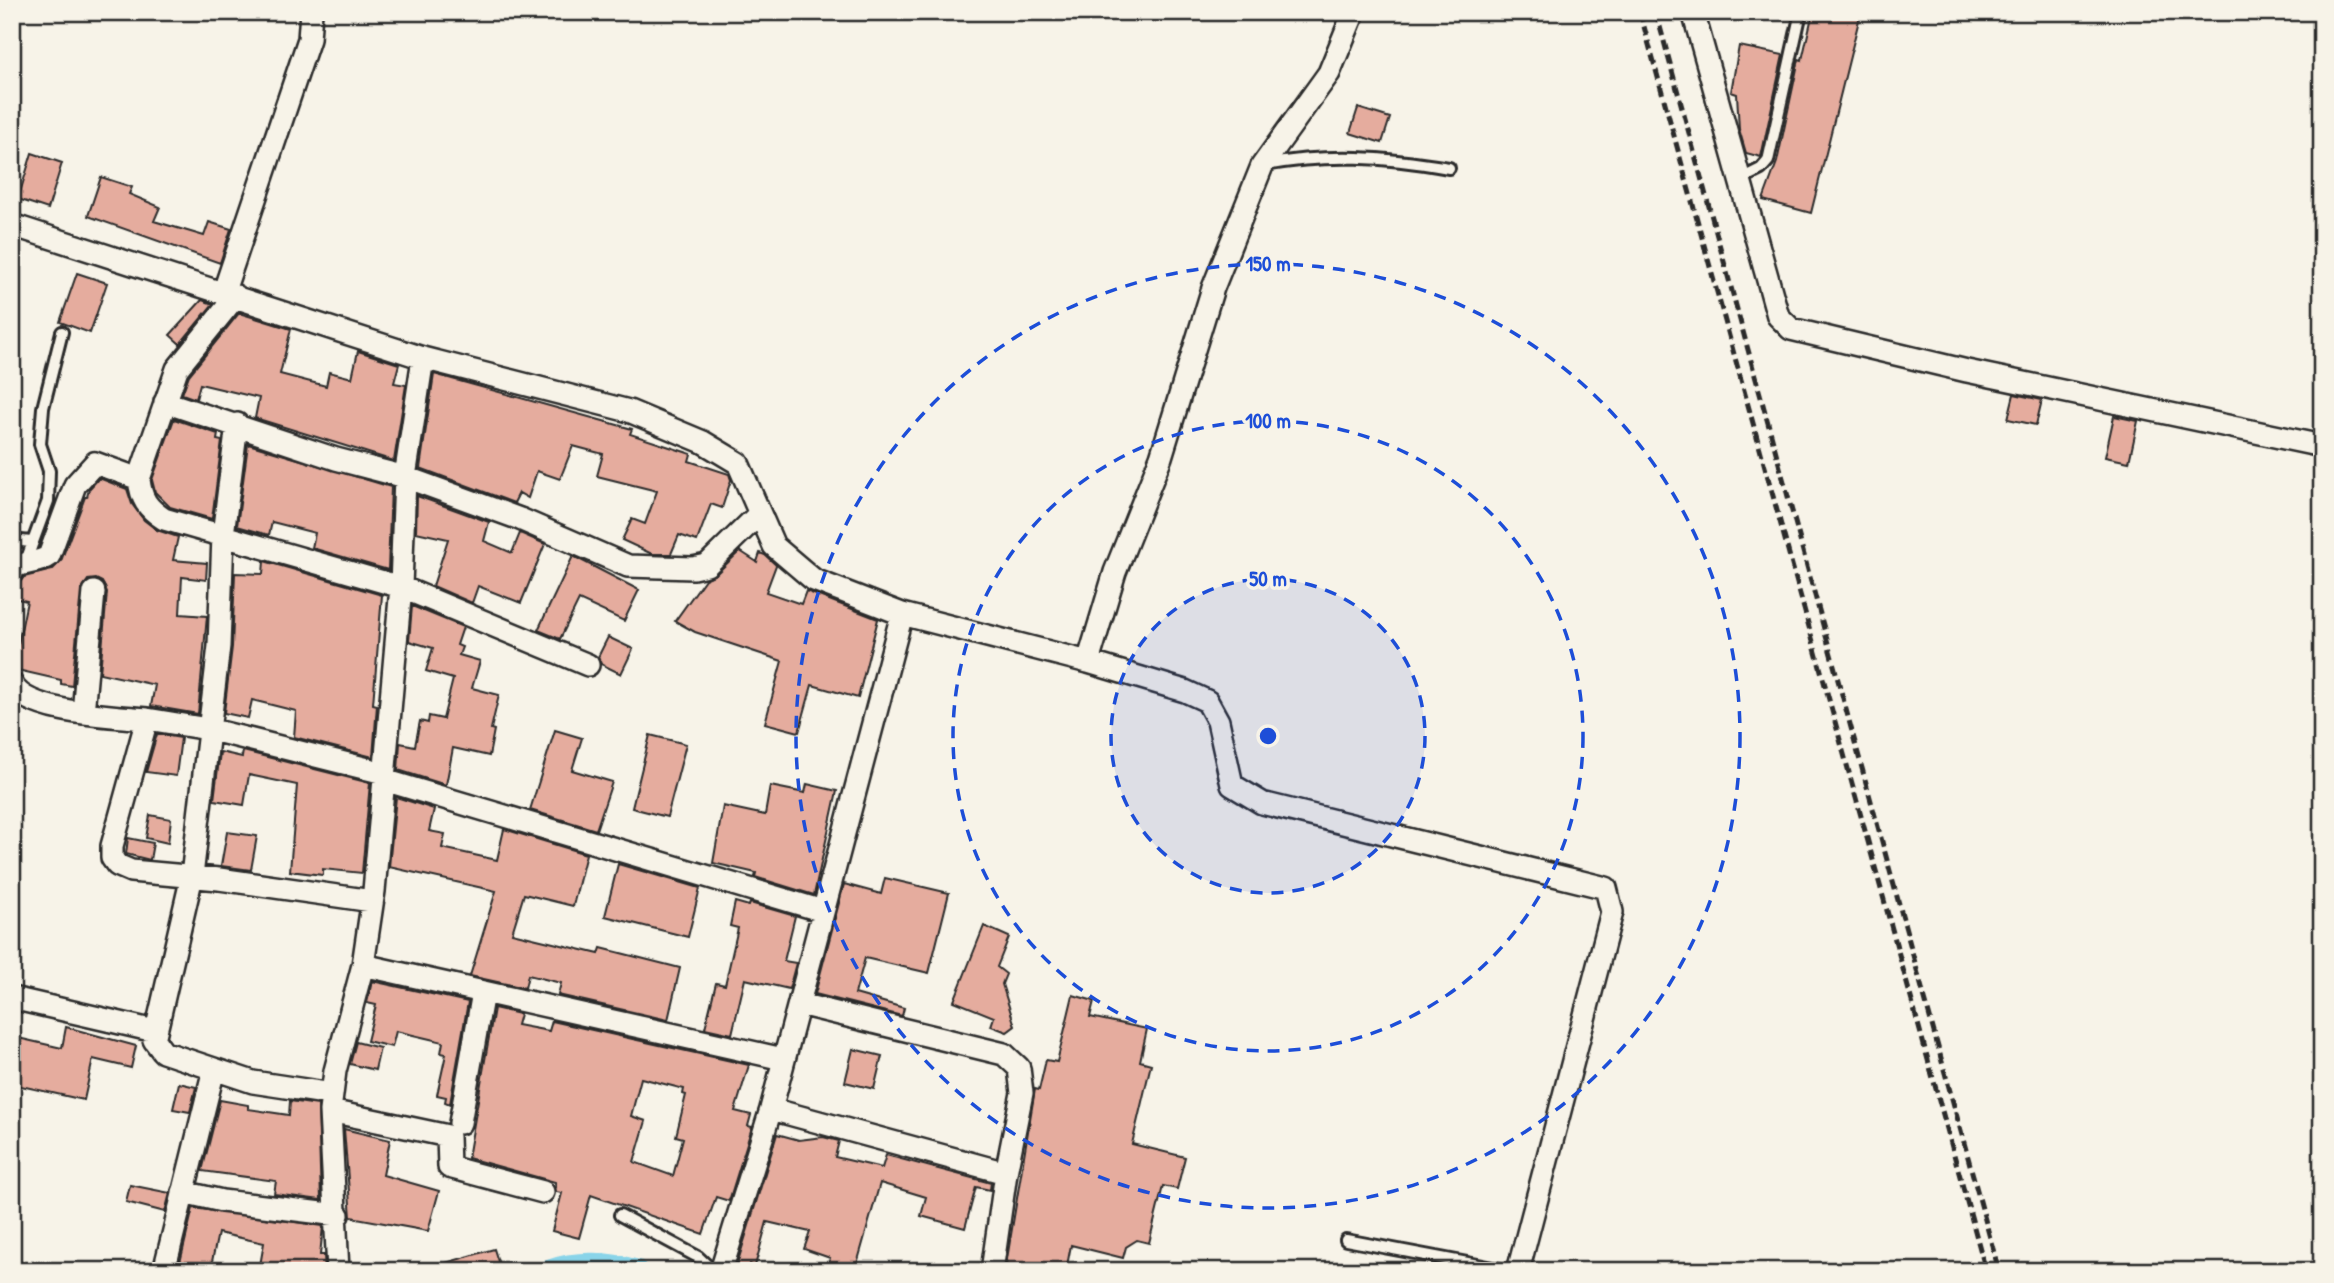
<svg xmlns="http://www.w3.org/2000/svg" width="2334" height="1283" viewBox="0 0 2334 1283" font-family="'Patrick Hand',sans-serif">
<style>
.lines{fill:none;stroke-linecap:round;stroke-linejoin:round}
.canal{stroke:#89d4e9;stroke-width:23}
.building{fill:#e5ac9e;stroke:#2b2b2b;stroke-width:2;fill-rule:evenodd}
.lane-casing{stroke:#2b2b2b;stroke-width:16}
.street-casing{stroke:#2b2b2b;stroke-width:26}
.lane{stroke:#f7f3e8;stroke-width:10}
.street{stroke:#f7f3e8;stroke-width:21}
.rail{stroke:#2b2b2b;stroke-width:5;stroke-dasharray:10 5;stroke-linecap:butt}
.ring{fill:none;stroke:#1d4ed8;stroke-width:3.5;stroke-dasharray:12 9}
.centre{fill:#1d4ed8;stroke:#f7f3e8;stroke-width:3.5}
.ring-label{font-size:21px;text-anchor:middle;font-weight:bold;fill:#1d4ed8;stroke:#f7f3e8;stroke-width:7;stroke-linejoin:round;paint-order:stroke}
</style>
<rect width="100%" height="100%" fill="#f7f3e8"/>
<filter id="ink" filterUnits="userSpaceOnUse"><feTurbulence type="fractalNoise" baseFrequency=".0143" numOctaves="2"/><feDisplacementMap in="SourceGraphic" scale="14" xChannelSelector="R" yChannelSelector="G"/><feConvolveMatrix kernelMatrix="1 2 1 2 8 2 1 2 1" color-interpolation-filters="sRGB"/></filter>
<g filter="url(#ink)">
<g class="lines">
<path class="canal" d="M 550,1271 C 577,1261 609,1263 636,1271"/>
</g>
<path class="building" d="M 1813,12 L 1861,12 L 1811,213 L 1763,200 L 1777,162 L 1799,59 L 1802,60 Z
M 1739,46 L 1783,55 L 1761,157 L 1746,153 L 1739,129 L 1737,94 L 1731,92 Z
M 1358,108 L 1390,118 L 1382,143 L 1350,133 Z
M 32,153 L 62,163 L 48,209 L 18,199 Z
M 101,177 L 132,187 L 129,194 L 160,207 L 154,221 L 204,236 L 209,222 L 231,229 L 220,263 L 88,216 Z
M 77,273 L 107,283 L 90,333 L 60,322 Z
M 202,300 L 213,304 L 180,344 L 170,335 Z
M 239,313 L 291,329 L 280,374 L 326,386 L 329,372 L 352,378 L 358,351 L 399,364 L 394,383 L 406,385 L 394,461 L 255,418 L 259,398 L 200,384 L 196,399 L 182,394 L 189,375 Z
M 434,374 L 632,429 L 630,434 L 691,454 L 689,461 L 729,474 L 731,480 L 722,508 L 711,504 L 697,541 L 679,535 L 671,554 L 652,554 L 622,540 L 632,519 L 645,524 L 657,491 L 597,476 L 603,454 L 573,446 L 560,479 L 537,471 L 528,498 L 519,493 L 514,503 L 420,468 Z
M 2014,394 L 2042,400 L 2036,425 L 2008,419 Z
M 2114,416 L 2138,421 L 2129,462 L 2105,457 Z
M 174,419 L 218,434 L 217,440 L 222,441 L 212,519 L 170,507 L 155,492 L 152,480 Z
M 248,444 L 391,487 L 388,570 L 312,548 L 315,533 L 272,522 L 269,535 L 237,526 Z
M 99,478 L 127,489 L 132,504 L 144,520 L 157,530 L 178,537 L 173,560 L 207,563 L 206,580 L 182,577 L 180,614 L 207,616 L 198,714 L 151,706 L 155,685 L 100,673 L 107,592 L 102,582 L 96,579 L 88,580 L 81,590 L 72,686 L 61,684 L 61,680 L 13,669 L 27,601 L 13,598 L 16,585 L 24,577 L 52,570 L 61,561 L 85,497 L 87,497 L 89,489 Z
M 417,496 L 489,522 L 484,541 L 512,553 L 520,533 L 545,544 L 521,603 L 478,586 L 472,603 L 433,586 L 448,539 L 416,532 Z
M 740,551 L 757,562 L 760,553 L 765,555 L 776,565 L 766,592 L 801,604 L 806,591 L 878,619 L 858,698 L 812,685 L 799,732 L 765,723 L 782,661 L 695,632 L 675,621 L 705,579 L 716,574 Z
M 573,556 L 639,590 L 624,621 L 579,600 L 560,639 L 538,630 Z
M 264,561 L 382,595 L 373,704 L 377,705 L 373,757 L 294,737 L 296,711 L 252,700 L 248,718 L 224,713 L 232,647 L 235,573 L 263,574 Z
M 412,606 L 463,627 L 457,645 L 462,647 L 459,655 L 480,661 L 472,688 L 499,695 L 491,729 L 494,730 L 489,756 L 453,748 L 446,785 L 398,770 L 400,743 L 415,746 L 420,721 L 428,723 L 429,716 L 443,719 L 453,679 L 426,671 L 433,648 L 409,641 Z
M 608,637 L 633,649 L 621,674 L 601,664 L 598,657 Z
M 555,730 L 582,738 L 572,770 L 612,782 L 596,830 L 530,810 Z
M 157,734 L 181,738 L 176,776 L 146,772 Z
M 650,735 L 686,744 L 667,817 L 632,808 Z
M 243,751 L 370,783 L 362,873 L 323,869 L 323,875 L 290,871 L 297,785 L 249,775 L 244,805 L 214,800 L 220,752 L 242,757 Z
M 807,784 L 837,791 L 814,895 L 755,877 L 756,873 L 713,863 L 723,806 L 765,815 L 770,786 L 805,793 Z
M 396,797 L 434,809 L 429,831 L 445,834 L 442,848 L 497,860 L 504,829 L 586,854 L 573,906 L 524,894 L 512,933 L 599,954 L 601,948 L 680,968 L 668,1020 L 558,995 L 561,983 L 528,975 L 525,988 L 470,976 L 496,891 L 389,867 Z
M 150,815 L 171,819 L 168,843 L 146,838 Z
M 227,832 L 257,836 L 251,870 L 221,866 Z
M 128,838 L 153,843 L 150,860 L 126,854 Z
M 618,864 L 700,888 L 688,937 L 605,916 Z
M 885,878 L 949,893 L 929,973 L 865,958 L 855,994 L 904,1008 L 902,1016 L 815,994 L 844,884 L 881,894 Z
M 735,902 L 749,906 L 750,903 L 795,916 L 784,961 L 796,963 L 789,989 L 745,979 L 732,1034 L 705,1028 L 716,983 L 725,985 L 738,928 L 730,926 Z
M 984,926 L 1009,937 L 997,967 L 1006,974 L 1002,984 L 1015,1026 L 1007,1032 L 991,1026 L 994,1017 L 954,1001 Z
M 372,981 L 468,1002 L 450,1104 L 445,1102 L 446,1097 L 437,1095 L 446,1054 L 441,1053 L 443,1042 L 396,1031 L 392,1047 L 367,1041 L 376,1005 L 367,1003 Z
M 1073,995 L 1094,1001 L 1090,1017 L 1147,1029 L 1140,1061 L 1151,1064 L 1132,1144 L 1185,1157 L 1177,1189 L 1163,1186 L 1149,1243 L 1137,1240 L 1126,1247 L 1123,1258 L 1071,1245 L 1066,1271 L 1034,1271 L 1006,1265 L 1035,1089 L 1039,1090 L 1046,1060 L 1057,1062 Z
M 494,1008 L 520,1014 L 517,1025 L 549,1031 L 552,1021 L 749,1065 L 735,1111 L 751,1115 L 748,1126 L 752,1127 L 729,1201 L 716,1197 L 703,1234 L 591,1195 L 579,1238 L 552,1231 L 562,1193 L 556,1192 L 555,1182 L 468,1158 ZM 641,1078 L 684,1089 L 683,1094 L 686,1095 L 676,1136 L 683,1138 L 673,1176 L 634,1162 L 646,1121 L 631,1116 Z
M 66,1027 L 136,1046 L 131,1068 L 93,1059 L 84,1100 L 12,1084 L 18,1038 L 62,1048 Z
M 356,1042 L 380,1048 L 375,1070 L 350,1064 Z
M 853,1049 L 882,1056 L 874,1089 L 845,1082 Z
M 179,1083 L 196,1087 L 190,1112 L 173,1109 Z
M 220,1100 L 248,1105 L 248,1109 L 289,1115 L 290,1101 L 318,1105 L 321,1200 L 274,1194 L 276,1181 L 202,1171 Z
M 344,1129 L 390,1140 L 383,1175 L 439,1191 L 428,1231 L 351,1217 Z
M 777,1134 L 799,1140 L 823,1137 L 839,1141 L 835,1157 L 882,1168 L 886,1155 L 991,1183 L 990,1190 L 976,1187 L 965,1228 L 921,1216 L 926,1197 L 880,1183 L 855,1271 L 826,1271 L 830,1258 L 804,1249 L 810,1232 L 767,1222 L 755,1266 L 750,1264 L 748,1271 L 735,1271 Z
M 130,1185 L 170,1193 L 165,1212 L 126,1202 Z
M 193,1208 L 323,1226 L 320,1255 L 324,1255 L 325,1271 L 259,1271 L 264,1243 L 218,1233 L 210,1271 L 178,1271 Z
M 494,1249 L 501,1271 L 435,1271 L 435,1266 Z"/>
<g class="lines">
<defs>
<path id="lane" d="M 1265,165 C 1330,153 1384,157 1449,168
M 1739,180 L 1761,169 L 1768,161 L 1801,12
M 12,540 L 31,542
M 26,561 L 48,501 L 49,471 L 40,444 L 43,408 L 62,332
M 620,1215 L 698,1257 L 713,1271
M 1346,1240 L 1510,1271"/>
<path id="street" d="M 1693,12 L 1778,316 L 1791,329 L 1967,371 L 2322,446
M 12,225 L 423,358 L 629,411 L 703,442 L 738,463 L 774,546 L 814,580 L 902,614 L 1088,662 L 1185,691 L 1207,701 L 1218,721 L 1232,785 L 1262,803 L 1606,888 L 1612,912 L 1518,1271
M 224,291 L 309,39 L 311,12
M 165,402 L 336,459 L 405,477 L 520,519 L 628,566 L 693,568 L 707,565 L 758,515
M 237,424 L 223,535 L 219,646 L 192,876 L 154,1040 L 163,1052 L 253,1082 L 332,1094
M 139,479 C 141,499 147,508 164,519 L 401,587 L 588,665
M 12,573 L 14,567 C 25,562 40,563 49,556 L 75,485 L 95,463 L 139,479 L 177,369 L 236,296
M 1088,662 L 1115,572 L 1161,457 L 1213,288 L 1262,166 L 1329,73 L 1354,12
M 12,684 C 27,714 116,716 147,719 L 112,846 L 112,858 L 117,865 L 131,871 L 219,879 L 372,901
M 83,713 L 94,592
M 147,719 L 208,729 L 384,773
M 384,780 L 823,911
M 363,965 L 783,1059
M 12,998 L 155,1031
M 799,1004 L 1004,1054 L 1019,1068 L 1022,1093 L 1006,1173 L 992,1271
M 771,1109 L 1006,1173
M 330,1111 L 448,1136 L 449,1167 L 543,1192
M 460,1123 L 483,992
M 183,1192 L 222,1201 L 338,1215
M 164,1271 L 214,1069
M 338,1271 L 330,1111 L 335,1071 L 363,965 L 374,891 L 401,587 L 405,477 L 423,358
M 721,1271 L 771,1109 L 902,614"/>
</defs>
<use href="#lane" class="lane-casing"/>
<use href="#street" class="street-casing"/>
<use href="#lane" class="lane"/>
<use href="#street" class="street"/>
<path class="rail" d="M 1640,12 L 1986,1271
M 1656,12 L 1999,1271"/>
</g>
</g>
<circle cx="1268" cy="736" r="157" fill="#1d4ed8" fill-opacity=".12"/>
<g class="ring">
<circle cx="1268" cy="736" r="157"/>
<circle cx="1268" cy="736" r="315"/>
<circle cx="1268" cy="736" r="472"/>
</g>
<circle cx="1268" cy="736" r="10" class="centre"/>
<g class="ring-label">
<text x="1268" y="271">150 m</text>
<text x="1268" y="428">100 m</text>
<text x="1268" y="586">50 m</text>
</g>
<rect width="2334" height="1283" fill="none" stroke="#f7f3e8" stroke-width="42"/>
<rect x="21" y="21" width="2292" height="1241" fill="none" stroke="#2b2b2b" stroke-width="2.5" filter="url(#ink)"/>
</svg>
